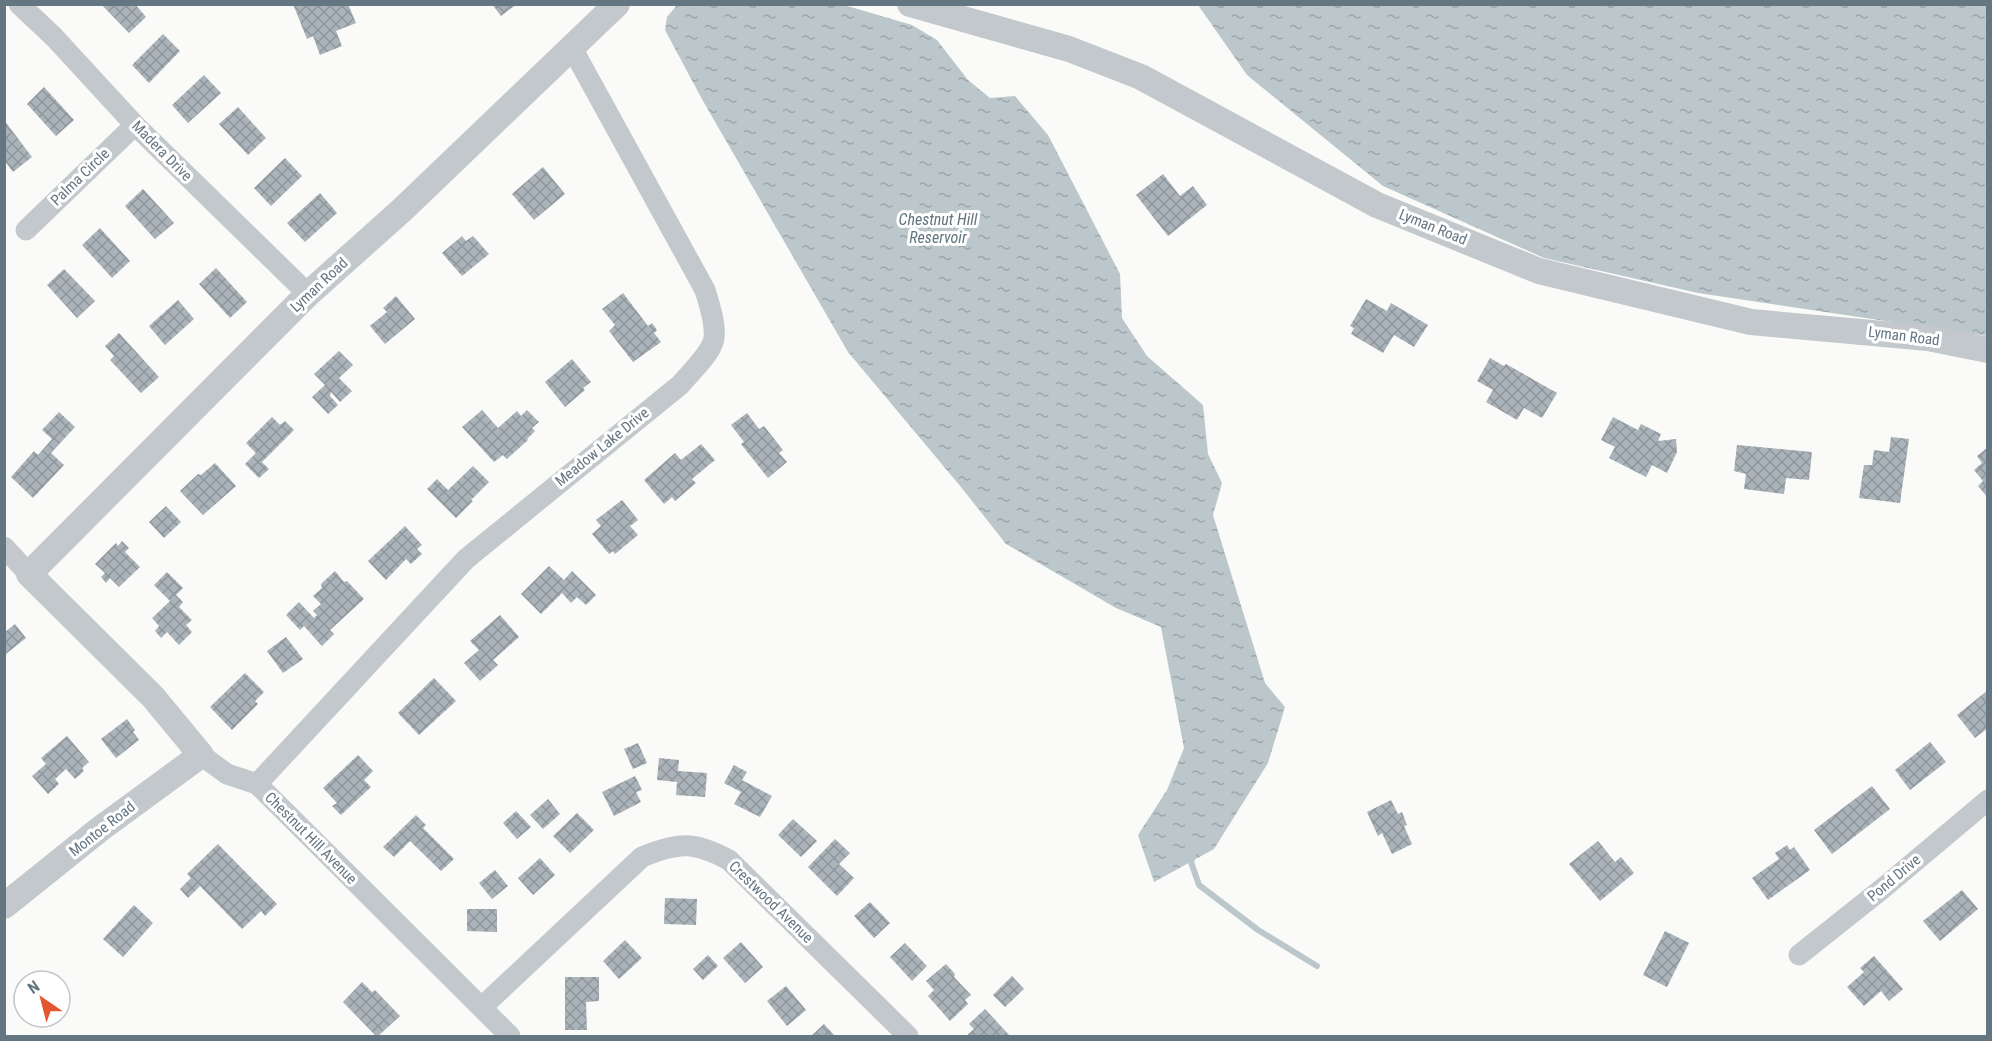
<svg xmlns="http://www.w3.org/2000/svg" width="1992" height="1041" viewBox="0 0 1992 1041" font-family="'Roboto Condensed',sans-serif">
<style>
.water{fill:url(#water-ripples)}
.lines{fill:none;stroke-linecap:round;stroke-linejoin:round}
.stream{stroke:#bbc7cb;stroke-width:6}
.building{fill:url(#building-cross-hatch)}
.minor{stroke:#c3c8cc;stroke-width:21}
.tertiary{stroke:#c3c8cc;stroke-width:26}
.labels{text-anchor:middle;stroke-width:6;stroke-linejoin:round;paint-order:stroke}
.street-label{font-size:15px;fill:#657683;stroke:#fff}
.water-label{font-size:16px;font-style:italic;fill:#60757c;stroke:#fff}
</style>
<defs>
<pattern id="water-ripples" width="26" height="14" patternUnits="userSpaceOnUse" patternTransform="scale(1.5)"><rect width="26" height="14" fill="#bbc7cb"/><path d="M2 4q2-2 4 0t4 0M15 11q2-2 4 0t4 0" fill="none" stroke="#9ca6aa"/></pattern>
<pattern id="building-cross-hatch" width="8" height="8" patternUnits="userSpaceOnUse" patternTransform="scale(1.5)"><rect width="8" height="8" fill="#aab3b9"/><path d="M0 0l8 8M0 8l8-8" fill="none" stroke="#8e969c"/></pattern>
</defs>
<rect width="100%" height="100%" fill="#fafaf8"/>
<path class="water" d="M 677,5 L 844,5 L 912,25 L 937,40 L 968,80 L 990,98 L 1015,96 L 1048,135 L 1120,274 L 1122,318 L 1147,356 L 1203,405 L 1208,454 L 1222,483 L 1213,515 L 1265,683 L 1285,707 L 1268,763 L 1214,849 L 1154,882 L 1138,835 L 1167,790 L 1184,748 L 1161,627 L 1116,608 L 1006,544 L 961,487 L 848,352 L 703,101 L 665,30 L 667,17 Z
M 1198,5 L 1987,5 L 1987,336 L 1698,293 L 1544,258 L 1383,186 L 1247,75 Z"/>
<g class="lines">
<path class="stream" d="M 1193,856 L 1191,862 L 1199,885 L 1258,930 L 1317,966"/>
</g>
<path class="building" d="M 101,4 L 135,4 L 146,17 L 129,33 Z
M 293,4 L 348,4 L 356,23 L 336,31 L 342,46 L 320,55 L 313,36 L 307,39 Z
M 492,4 L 517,4 L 501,16 Z
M 163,34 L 180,51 L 149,83 L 132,65 Z
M 204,75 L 221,93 L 188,123 L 172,105 Z
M 44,87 L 74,120 L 56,136 L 27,104 Z
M 238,107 L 266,138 L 248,155 L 219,124 Z
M 4,120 L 32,157 L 13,172 L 4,160 Z
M 285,158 L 302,176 L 271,206 L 254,188 Z
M 543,167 L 565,194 L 534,220 L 512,194 Z
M 1163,174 L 1180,196 L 1193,186 L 1207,205 L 1168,236 L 1136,195 Z
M 143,189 L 174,223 L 155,239 L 125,206 Z
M 320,193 L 337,213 L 305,242 L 287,223 Z
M 100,228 L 130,261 L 112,278 L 82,245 Z
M 462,236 L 466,241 L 473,236 L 489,254 L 462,276 L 442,253 Z
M 216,268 L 247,302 L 230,318 L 199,284 Z
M 64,269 L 95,301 L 77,318 L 47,285 Z
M 623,293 L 648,326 L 652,323 L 657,330 L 654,333 L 661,342 L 633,362 L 609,331 L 615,325 L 602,309 Z
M 396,296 L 415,319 L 385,344 L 370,326 L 387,312 L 383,308 Z
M 1366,299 L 1387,311 L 1391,303 L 1428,325 L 1414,347 L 1394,335 L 1383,353 L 1351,334 L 1354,328 L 1350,326 Z
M 178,300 L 194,319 L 165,345 L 149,326 Z
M 119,333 L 159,377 L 141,393 L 110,360 L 114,356 L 105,346 Z
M 339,351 L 353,365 L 339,378 L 352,391 L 340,402 L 331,392 L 330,396 L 338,405 L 328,414 L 312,397 L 325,385 L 314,374 Z
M 1490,358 L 1504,366 L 1506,364 L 1557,393 L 1542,418 L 1524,408 L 1517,420 L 1486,402 L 1493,390 L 1477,381 Z
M 572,359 L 591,382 L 583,388 L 585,390 L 565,407 L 545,382 Z
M 482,410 L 498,428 L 517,411 L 521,416 L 527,410 L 539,422 L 532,428 L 535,431 L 527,439 L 528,440 L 507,459 L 503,455 L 494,462 L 462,427 Z
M 59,412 L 75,427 L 51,453 L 64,465 L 33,498 L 11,477 L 34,451 L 38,455 L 52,439 L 42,430 Z
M 747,413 L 759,429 L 764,426 L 783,450 L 779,453 L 787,462 L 768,478 L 741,444 L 744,442 L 731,425 Z
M 272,417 L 280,425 L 285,421 L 294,430 L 262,462 L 269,469 L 259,478 L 245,464 L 256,453 L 246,443 Z
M 1613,417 L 1638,430 L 1641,424 L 1661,434 L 1658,441 L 1676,439 L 1677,452 L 1667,473 L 1652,465 L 1646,477 L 1609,458 L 1615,447 L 1601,440 Z
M 1891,437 L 1909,439 L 1900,503 L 1859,498 L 1864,465 L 1872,465 L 1874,450 L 1889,452 Z
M 701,444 L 715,460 L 692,479 L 696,483 L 675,501 L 672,497 L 664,504 L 644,480 L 675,453 L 681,460 Z
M 1737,445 L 1812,452 L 1809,480 L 1786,478 L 1784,494 L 1744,489 L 1746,474 L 1734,471 Z
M 1988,447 L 1988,498 L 1978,486 L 1983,481 L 1974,470 L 1982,463 L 1977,456 Z
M 215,463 L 236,486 L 203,515 L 180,491 L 198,474 L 201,475 Z
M 473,466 L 489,482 L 471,500 L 473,501 L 456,518 L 427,489 L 437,479 L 448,490 Z
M 622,500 L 638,520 L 630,526 L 638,535 L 615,554 L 613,551 L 609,554 L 592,534 L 601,526 L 596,520 Z
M 166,506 L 181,522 L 164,538 L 149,522 Z
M 405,526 L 422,545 L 417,549 L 422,554 L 411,564 L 406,559 L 386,580 L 368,561 Z
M 122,541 L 129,548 L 125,552 L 140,567 L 119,587 L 110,578 L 106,583 L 101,577 L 105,573 L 95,564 L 116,543 L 118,546 Z
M 549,566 L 564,580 L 572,571 L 596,595 L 586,605 L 577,597 L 571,603 L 562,593 L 541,614 L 521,594 Z
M 335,571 L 344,582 L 347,581 L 364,599 L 330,630 L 334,634 L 322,646 L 304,626 L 300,630 L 286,615 L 299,602 L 314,618 L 317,615 L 313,611 L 321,604 L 313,596 L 322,588 L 321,584 Z
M 167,572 L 183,588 L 176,595 L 183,602 L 179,607 L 192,620 L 186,625 L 192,632 L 179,645 L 167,632 L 161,638 L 155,631 L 159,626 L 152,618 L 170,601 L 154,585 Z
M 500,615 L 519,637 L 493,660 L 498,665 L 480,681 L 464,663 L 479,650 L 470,641 Z
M 15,624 L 26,638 L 6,654 L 5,632 Z
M 286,637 L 303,659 L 283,673 L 267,651 Z
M 245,673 L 264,692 L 255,701 L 258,704 L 232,730 L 210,707 Z
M 434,678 L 456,701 L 419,735 L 398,713 Z
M 1988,690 L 1988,728 L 1975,738 L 1957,715 Z
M 127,719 L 135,730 L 133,732 L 139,740 L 116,758 L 101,739 Z
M 67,736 L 89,762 L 82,768 L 84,771 L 75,779 L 66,769 L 55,779 L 59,784 L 48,794 L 32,776 L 46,764 L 41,758 Z
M 1930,742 L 1946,762 L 1910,790 L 1895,770 Z
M 638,743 L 647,763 L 633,769 L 624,749 Z
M 358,755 L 373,771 L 364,780 L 371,787 L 341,815 L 332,806 L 337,803 L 323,788 Z
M 659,758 L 679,760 L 678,771 L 707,773 L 705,797 L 676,795 L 677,782 L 657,780 Z
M 734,765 L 747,772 L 742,780 L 772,796 L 760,817 L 734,804 L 741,792 L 724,783 Z
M 635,776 L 642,790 L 636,792 L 641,802 L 614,816 L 602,792 Z
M 1872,786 L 1890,809 L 1832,854 L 1814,830 Z
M 548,799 L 560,814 L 543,829 L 530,815 Z
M 1391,800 L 1398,814 L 1402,812 L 1407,825 L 1404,826 L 1412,844 L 1392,854 L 1382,833 L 1378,836 L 1367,812 Z
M 516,811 L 531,827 L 517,839 L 503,823 Z
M 577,813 L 594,830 L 570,853 L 553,836 Z
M 416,815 L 426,825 L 423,828 L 454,859 L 441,871 L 410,841 L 394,857 L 383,847 Z
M 793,819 L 817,841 L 801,857 L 778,835 Z
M 835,839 L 850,853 L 839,864 L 854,878 L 837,896 L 808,867 Z
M 1598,841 L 1615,862 L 1621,857 L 1634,873 L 1600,901 L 1569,864 Z
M 218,844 L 277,904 L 265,916 L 261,911 L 242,929 L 200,886 L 188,898 L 180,889 L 191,878 L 187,874 Z
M 1787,845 L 1790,850 L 1794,847 L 1810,870 L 1768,900 L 1752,878 L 1779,859 L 1775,853 Z
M 540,858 L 555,875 L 533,895 L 518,878 Z
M 495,870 L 508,886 L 492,899 L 479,883 Z
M 1962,890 L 1978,909 L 1940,941 L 1923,921 Z
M 665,898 L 697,899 L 696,925 L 664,924 Z
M 870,902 L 890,923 L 874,938 L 854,916 Z
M 134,905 L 153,923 L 123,957 L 103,939 Z
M 467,909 L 497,909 L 497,932 L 467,931 Z
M 1665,931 L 1689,943 L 1667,987 L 1643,975 Z
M 625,940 L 642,958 L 619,979 L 603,961 Z
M 741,942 L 763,967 L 745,983 L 723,958 Z
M 905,943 L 927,966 L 912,981 L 890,957 Z
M 708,955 L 718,966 L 703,980 L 693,969 Z
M 1874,956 L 1903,989 L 1889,1001 L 1881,991 L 1864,1006 L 1847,987 L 1864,972 L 1860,968 Z
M 946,964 L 955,974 L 954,977 L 971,995 L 965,1000 L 968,1004 L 950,1021 L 928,996 L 934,990 L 926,981 Z
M 1012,976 L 1024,989 L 1005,1007 L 993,995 Z
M 565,977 L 599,977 L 599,1001 L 586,1002 L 587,1030 L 565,1030 Z
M 362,982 L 372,992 L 375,990 L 400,1016 L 378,1036 L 376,1036 L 343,1002 Z
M 786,986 L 806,1010 L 787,1026 L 767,1001 Z
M 985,1009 L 1010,1036 L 966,1036 L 974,1029 L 969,1024 Z
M 824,1024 L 835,1036 L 811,1036 Z"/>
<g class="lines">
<path class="minor" d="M 19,4 L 54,37 L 135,125 L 308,294
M 26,230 L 135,125
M 4,547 L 29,574
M 201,755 L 227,774 L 257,784 L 510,1036
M 257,784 L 466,559 L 680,385 C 690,373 712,353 714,338 C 716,323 709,304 705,290 L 572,48
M 1799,955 L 1882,889 L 1988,800
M 482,1007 L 642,857 C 678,842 694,841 729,860 L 908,1036"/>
<path class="tertiary" d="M 910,4 L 1069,49 L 1141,77 L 1377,205 L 1539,271 L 1751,322 L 1928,338 L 1988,350
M 4,906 L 100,829 L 201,755 L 153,697 L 29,574 L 308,294 L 402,210 L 617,4"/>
</g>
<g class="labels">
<g class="street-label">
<text transform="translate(162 151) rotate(45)" y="5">Madera Drive</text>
<text transform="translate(80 177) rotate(-44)" y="5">Palma Circle</text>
<text transform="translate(1433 227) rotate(22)" y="5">Lyman Road</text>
<text transform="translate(319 285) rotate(-43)" y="5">Lyman Road</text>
<text transform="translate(1904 336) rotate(7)" y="5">Lyman Road</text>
<text transform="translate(602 447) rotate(-39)" y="5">Meadow Lake Drive</text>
<text transform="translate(102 829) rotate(-38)" y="5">Montoe Road</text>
<text transform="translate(311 838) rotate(45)" y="5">Chestnut Hill Avenue</text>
<text transform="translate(1894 878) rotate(-40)" y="5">Pond Drive</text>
<text transform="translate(771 902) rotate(44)" y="5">Crestwood Avenue</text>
</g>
<g class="water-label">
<text x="938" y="225">Chestnut Hill<tspan x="938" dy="18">Reservoir</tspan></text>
</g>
</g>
<rect width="1992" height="1041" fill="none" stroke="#657683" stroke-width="12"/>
<g transform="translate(42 999) rotate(325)"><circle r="28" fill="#ffffff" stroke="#c1c8cd" stroke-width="1.5"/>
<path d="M0-4.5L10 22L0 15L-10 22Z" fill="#e4572e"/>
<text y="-9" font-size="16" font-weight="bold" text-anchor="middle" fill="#657683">N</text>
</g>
</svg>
